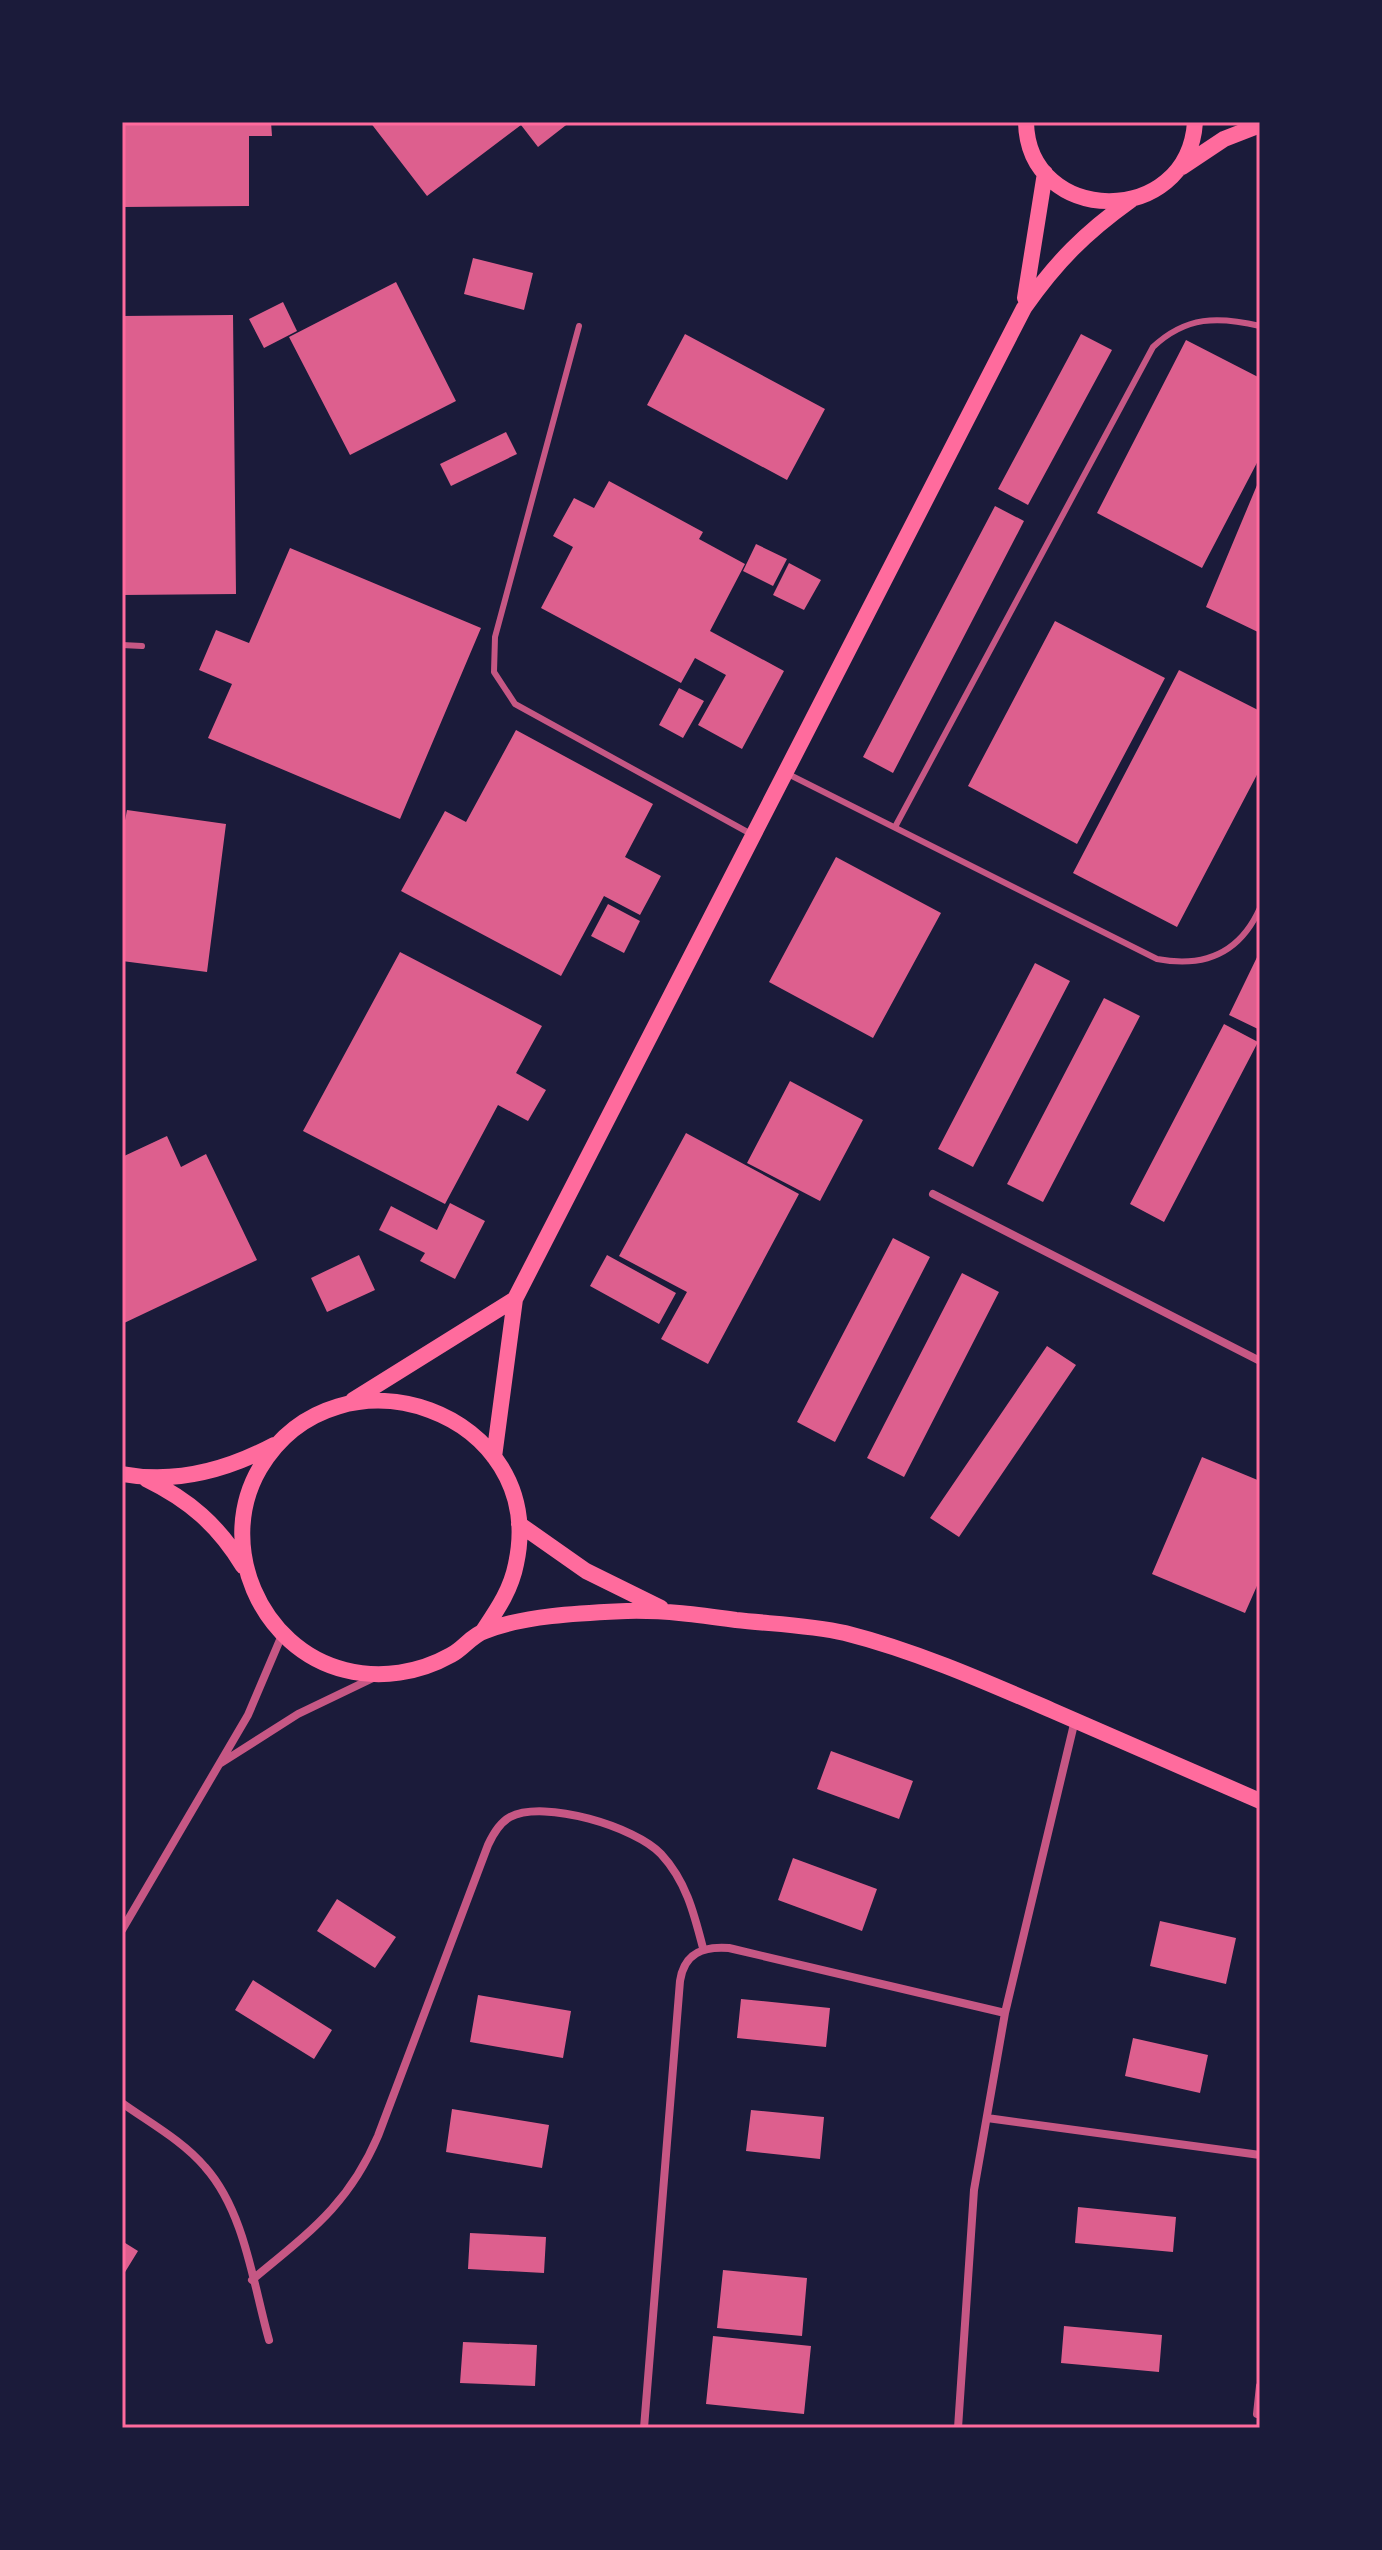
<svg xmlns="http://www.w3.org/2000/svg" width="1382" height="2550" viewBox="0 0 1382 2550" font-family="Ubuntu,sans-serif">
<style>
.building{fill:#dd5f8e}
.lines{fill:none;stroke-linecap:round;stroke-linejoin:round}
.service{stroke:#c65784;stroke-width:6}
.minor{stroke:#c65784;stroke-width:8}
.secondary{stroke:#ff6b9d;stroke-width:16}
.neatline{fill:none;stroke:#ff6b9d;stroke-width:3}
</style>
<rect width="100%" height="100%" fill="#1b1b3a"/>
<path class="building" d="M 122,122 L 271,122 L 272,136 L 249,136 L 249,206 L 122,207 Z
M 370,122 L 570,122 L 538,147 L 521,125 L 427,196 Z
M 473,258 L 533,273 L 524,310 L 464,294 Z
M 396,282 L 456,401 L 350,455 L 289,337 Z
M 283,302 L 297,331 L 264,348 L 249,319 Z
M 233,315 L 236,594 L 122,595 L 122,316 Z
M 685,334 L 825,409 L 787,480 L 647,405 Z
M 1081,334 L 1112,350 L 1028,505 L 998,489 Z
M 1186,340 L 1260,378 L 1260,457 L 1202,568 L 1097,513 Z
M 506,432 L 517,454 L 451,486 L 440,464 Z
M 1260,478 L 1260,633 L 1206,607 Z
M 609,481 L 703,532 L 699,539 L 745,564 L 710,631 L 784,671 L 742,749 L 698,725 L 726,675 L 695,658 L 681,683 L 541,608 L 573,547 L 553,536 L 574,498 L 594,508 Z
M 995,506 L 1024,521 L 893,773 L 863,757 Z
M 756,544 L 787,559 L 773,586 L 743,571 Z
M 290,548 L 481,628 L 400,819 L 208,738 L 232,684 L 199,670 L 216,630 L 249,643 Z
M 789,563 L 821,580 L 804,610 L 773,595 Z
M 1055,621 L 1165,678 L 1077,844 L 968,786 Z
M 1179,670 L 1260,711 L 1260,769 L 1177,927 L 1073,873 Z
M 679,688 L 704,701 L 683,738 L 659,725 Z
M 516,730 L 653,804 L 625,857 L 661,876 L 640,915 L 604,896 L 561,976 L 401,891 L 445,811 L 466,822 Z
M 127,810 L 226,824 L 207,972 L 122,961 L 122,836 Z
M 836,857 L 941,913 L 873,1038 L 769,982 Z
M 608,904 L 640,921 L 624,953 L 591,936 Z
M 1260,951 L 1260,1030 L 1229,1015 Z
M 400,952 L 542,1026 L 516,1073 L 546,1090 L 528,1121 L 498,1105 L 445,1204 L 303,1131 Z
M 1035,963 L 1070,981 L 973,1167 L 938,1149 Z
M 1104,998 L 1140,1016 L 1043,1202 L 1007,1184 Z
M 1224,1024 L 1258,1042 L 1164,1222 L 1130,1204 Z
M 790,1081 L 863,1120 L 820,1201 L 747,1163 Z
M 686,1133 L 799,1194 L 708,1364 L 661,1339 L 687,1292 L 619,1256 Z
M 167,1136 L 181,1167 L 206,1154 L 257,1260 L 122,1324 L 122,1157 Z
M 450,1203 L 485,1221 L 455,1279 L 420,1261 L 425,1253 L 379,1230 L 391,1206 L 437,1230 Z
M 893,1238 L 930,1257 L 835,1442 L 797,1422 Z
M 359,1255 L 375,1290 L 327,1312 L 311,1278 Z
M 607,1255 L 676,1293 L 659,1324 L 590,1286 Z
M 962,1273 L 999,1292 L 904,1477 L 867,1458 Z
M 1047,1346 L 1076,1365 L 959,1537 L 930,1518 Z
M 1202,1457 L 1260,1481 L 1260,1579 L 1245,1613 L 1152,1574 Z
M 831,1751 L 913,1781 L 899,1819 L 817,1789 Z
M 793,1858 L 877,1889 L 862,1931 L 778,1900 Z
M 337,1899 L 396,1937 L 375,1968 L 317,1931 Z
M 1160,1921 L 1236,1938 L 1226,1984 L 1150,1966 Z
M 253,1980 L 332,2030 L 314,2059 L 235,2010 Z
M 478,1995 L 571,2011 L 563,2058 L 470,2042 Z
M 741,1999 L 830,2008 L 826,2047 L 737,2038 Z
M 1133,2038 L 1208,2055 L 1200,2093 L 1125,2076 Z
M 452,2109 L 549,2125 L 542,2168 L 446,2152 Z
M 751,2110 L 824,2117 L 820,2159 L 746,2151 Z
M 1078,2207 L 1176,2217 L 1173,2252 L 1075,2243 Z
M 470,2233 L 546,2237 L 544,2273 L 468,2269 Z
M 122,2241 L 138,2251 L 122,2277 Z
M 723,2270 L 807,2278 L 802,2336 L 717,2328 Z
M 1064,2326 L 1162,2335 L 1159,2372 L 1061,2363 Z
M 713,2336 L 811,2346 L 804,2414 L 706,2404 Z
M 463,2342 L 537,2345 L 535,2386 L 460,2383 Z"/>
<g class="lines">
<path class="service" d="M 579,326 L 495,637 L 494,672 L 515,704 L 751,834
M 122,645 L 142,646
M 786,773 L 1157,959 C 1204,968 1240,953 1260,908
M 895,827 L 1153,347 C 1186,316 1218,316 1260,326"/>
<path class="minor" d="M 933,1194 L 1260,1361
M 221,1763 L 298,1714 L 373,1678
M 122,1930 L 248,1715 L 282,1635
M 122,2103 C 150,2123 183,2141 205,2167 C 245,2212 253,2284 269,2340
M 987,2118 L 1260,2155
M 252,2280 C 308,2233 348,2206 378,2136 L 488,1845 C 493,1834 499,1823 510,1817 C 544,1799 636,1827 661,1854 C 686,1881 694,1913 703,1948
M 1257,2414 L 1260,2386
M 644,2428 L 680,1981 C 684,1953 703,1946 729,1948 L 1005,2013
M 958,2428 L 974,2190 L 1005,2013 L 1075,1720"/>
<path class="secondary" d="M 1026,122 C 1028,226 1188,229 1195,122
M 1182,167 L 1224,139 L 1260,125
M 1025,298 L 1045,173
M 353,1400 L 515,1299
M 494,1457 L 515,1299 L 1024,308 C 1056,262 1085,233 1131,200
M 122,1474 C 175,1484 227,1470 274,1445
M 146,1479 C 189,1500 218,1525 243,1566
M 519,1524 L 586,1571 L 661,1608
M 483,1631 C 497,1610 511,1590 516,1564 C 549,1413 339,1337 260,1468 C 215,1544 260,1649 345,1670 C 381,1679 419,1673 451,1655 C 463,1649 472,1635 485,1631 C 525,1615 584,1613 627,1611 C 664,1610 700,1615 736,1620 C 772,1624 810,1625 845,1633 C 916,1651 984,1681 1051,1710 C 1121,1740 1190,1771 1260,1801"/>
</g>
<rect width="1382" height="2550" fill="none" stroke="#1b1b3a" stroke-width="248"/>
<rect x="124" y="124" width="1134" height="2302" class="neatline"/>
</svg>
